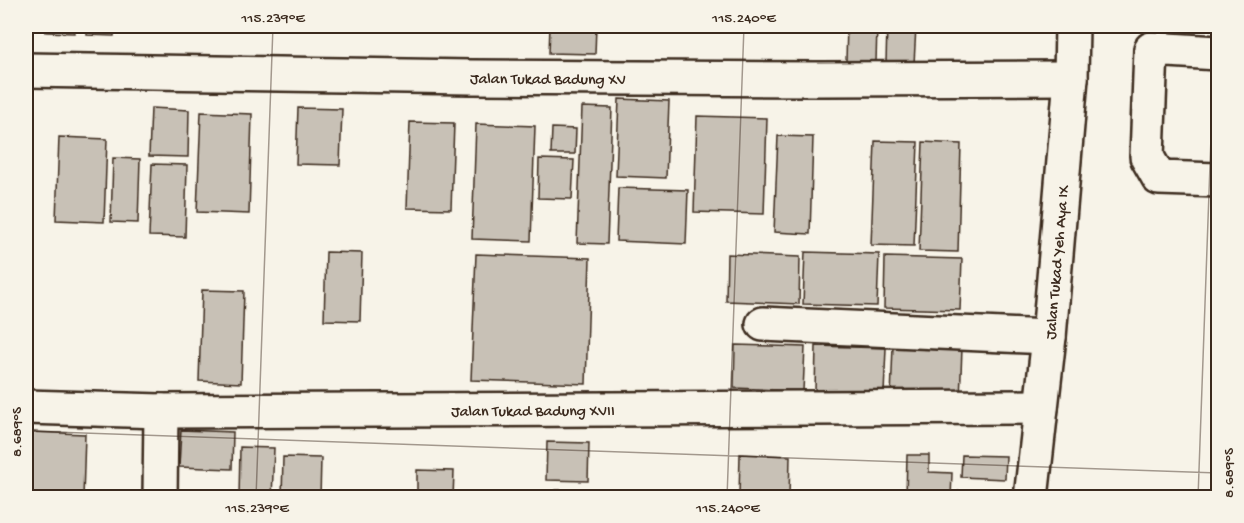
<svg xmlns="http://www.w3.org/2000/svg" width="1244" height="523" viewBox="0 0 1244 523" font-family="'Gochi Hand',sans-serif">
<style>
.building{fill:#c8c1b6;stroke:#3b2a1e;stroke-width:1.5}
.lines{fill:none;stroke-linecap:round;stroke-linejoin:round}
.minor-casing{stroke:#3b2a1e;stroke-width:38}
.minor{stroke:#f7f3e8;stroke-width:33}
.ticks{fill:none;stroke:#3b2a1e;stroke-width:1.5;stroke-opacity:0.45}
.labels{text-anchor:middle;stroke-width:6;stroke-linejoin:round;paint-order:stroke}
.street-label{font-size:16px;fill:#3b2a1e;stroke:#f7f3e8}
.neatline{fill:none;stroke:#3b2a1e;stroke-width:2}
.ticks-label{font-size:15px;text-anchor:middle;fill:#3b2a1e}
</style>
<rect width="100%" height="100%" fill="#f7f3e8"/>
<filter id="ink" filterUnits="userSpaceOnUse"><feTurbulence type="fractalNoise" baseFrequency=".0167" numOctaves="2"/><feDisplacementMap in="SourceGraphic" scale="12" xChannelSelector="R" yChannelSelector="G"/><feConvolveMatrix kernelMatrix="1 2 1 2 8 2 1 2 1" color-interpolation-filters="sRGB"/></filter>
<g filter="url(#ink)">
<path class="building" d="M 46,26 L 74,26 L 74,33 L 46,32 Z
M 87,26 L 115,26 L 114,36 L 87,35 Z
M 550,26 L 596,26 L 595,54 L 549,53 Z
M 847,26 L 877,26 L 876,62 L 846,61 Z
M 887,26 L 916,26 L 914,64 L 886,63 Z
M 619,99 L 669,101 L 666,178 L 616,176 Z
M 582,107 L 612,108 L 607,244 L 577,243 Z
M 151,108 L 189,110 L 188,157 L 149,156 Z
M 298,108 L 342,109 L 340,165 L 296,164 Z
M 201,112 L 252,114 L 249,214 L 197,212 Z
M 697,116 L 767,118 L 764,214 L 694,212 Z
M 410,122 L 454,123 L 451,209 L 407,208 Z
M 476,124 L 535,126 L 531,241 L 472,239 Z
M 552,128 L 576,129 L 575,154 L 551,154 Z
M 778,136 L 813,137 L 810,234 L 774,232 Z
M 59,137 L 107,139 L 104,222 L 56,220 Z
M 875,141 L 918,142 L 914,246 L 871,245 Z
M 923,142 L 961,144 L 958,252 L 919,251 Z
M 113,158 L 140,159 L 138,223 L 111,222 Z
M 539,159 L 574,160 L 572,199 L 538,198 Z
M 152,164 L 187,165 L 185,237 L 149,236 Z
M 618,188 L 688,190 L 686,244 L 616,241 Z
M 326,252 L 362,253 L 360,321 L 324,320 Z
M 805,252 L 879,254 L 877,306 L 803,304 Z
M 476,254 L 590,258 L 586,384 L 471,380 Z
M 727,254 L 800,257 L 799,304 L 726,301 Z
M 885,257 L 962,259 L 960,310 L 884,308 Z
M 202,290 L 244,291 L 241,383 L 199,381 Z
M 26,303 L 33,304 L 28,378 L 26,377 Z
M 735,345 L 805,347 L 803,391 L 734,388 Z
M 816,346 L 886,348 L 884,393 L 815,391 Z
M 893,346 L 962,348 L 960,400 L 891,397 Z
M 181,430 L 233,432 L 232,469 L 179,467 Z
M 32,432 L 85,434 L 83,498 L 29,498 Z
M 547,442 L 589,443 L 588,481 L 546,480 Z
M 240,447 L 274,448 L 272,498 L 239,498 Z
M 740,454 L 790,456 L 789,498 L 739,498 Z
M 907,455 L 929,455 L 929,472 L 952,473 L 951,498 L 906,498 Z
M 962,455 L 1006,456 L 1005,479 L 961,477 Z
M 283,457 L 321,458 L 320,498 L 282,498 Z
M 417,470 L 454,471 L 453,498 L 417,498 Z
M 555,490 L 578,490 L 578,498 L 555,498 Z
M 959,491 L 989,492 L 989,498 L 958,498 Z"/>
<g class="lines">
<defs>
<g id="minor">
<path d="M 1218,53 L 1151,49 L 1147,157 L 1159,178 L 1218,180"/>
<path id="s1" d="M 26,70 L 471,77 L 820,79 L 1071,78"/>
<path d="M 763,324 L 1049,337"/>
<path id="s2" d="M 26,407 L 161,411 L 1041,407"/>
<path d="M 160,498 L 161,411"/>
<path id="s3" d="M 1031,498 L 1049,337 L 1071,78 L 1072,26"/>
</g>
</defs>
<use href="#minor" class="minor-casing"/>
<use href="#minor" class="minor"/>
</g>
</g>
<path class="ticks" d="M 26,431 L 1218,473M 256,498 L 273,26M 727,498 L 744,26M 1198,498 L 1215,26"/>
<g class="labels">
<g class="street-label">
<text dy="6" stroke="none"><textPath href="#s1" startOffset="522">Jalan Tukad Badung XV</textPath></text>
<text dy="6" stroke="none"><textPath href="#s3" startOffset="237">Jalan Tukad Yeh Aya IX</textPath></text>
<text dy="6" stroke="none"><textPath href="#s2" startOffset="507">Jalan Tukad Badung XVII</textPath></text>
</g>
</g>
<rect width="1244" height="523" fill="none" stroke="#f7f3e8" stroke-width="66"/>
<rect x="33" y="33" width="1178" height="457" class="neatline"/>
<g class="ticks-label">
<text x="273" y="22">115.239°E</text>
<text x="744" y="22">115.240°E</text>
<text transform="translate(16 432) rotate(-90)" y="5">8.689°S</text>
<text transform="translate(1228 473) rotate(-90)" y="5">8.689°S</text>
<text x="257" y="512">115.239°E</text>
<text x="728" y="512">115.240°E</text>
</g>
</svg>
